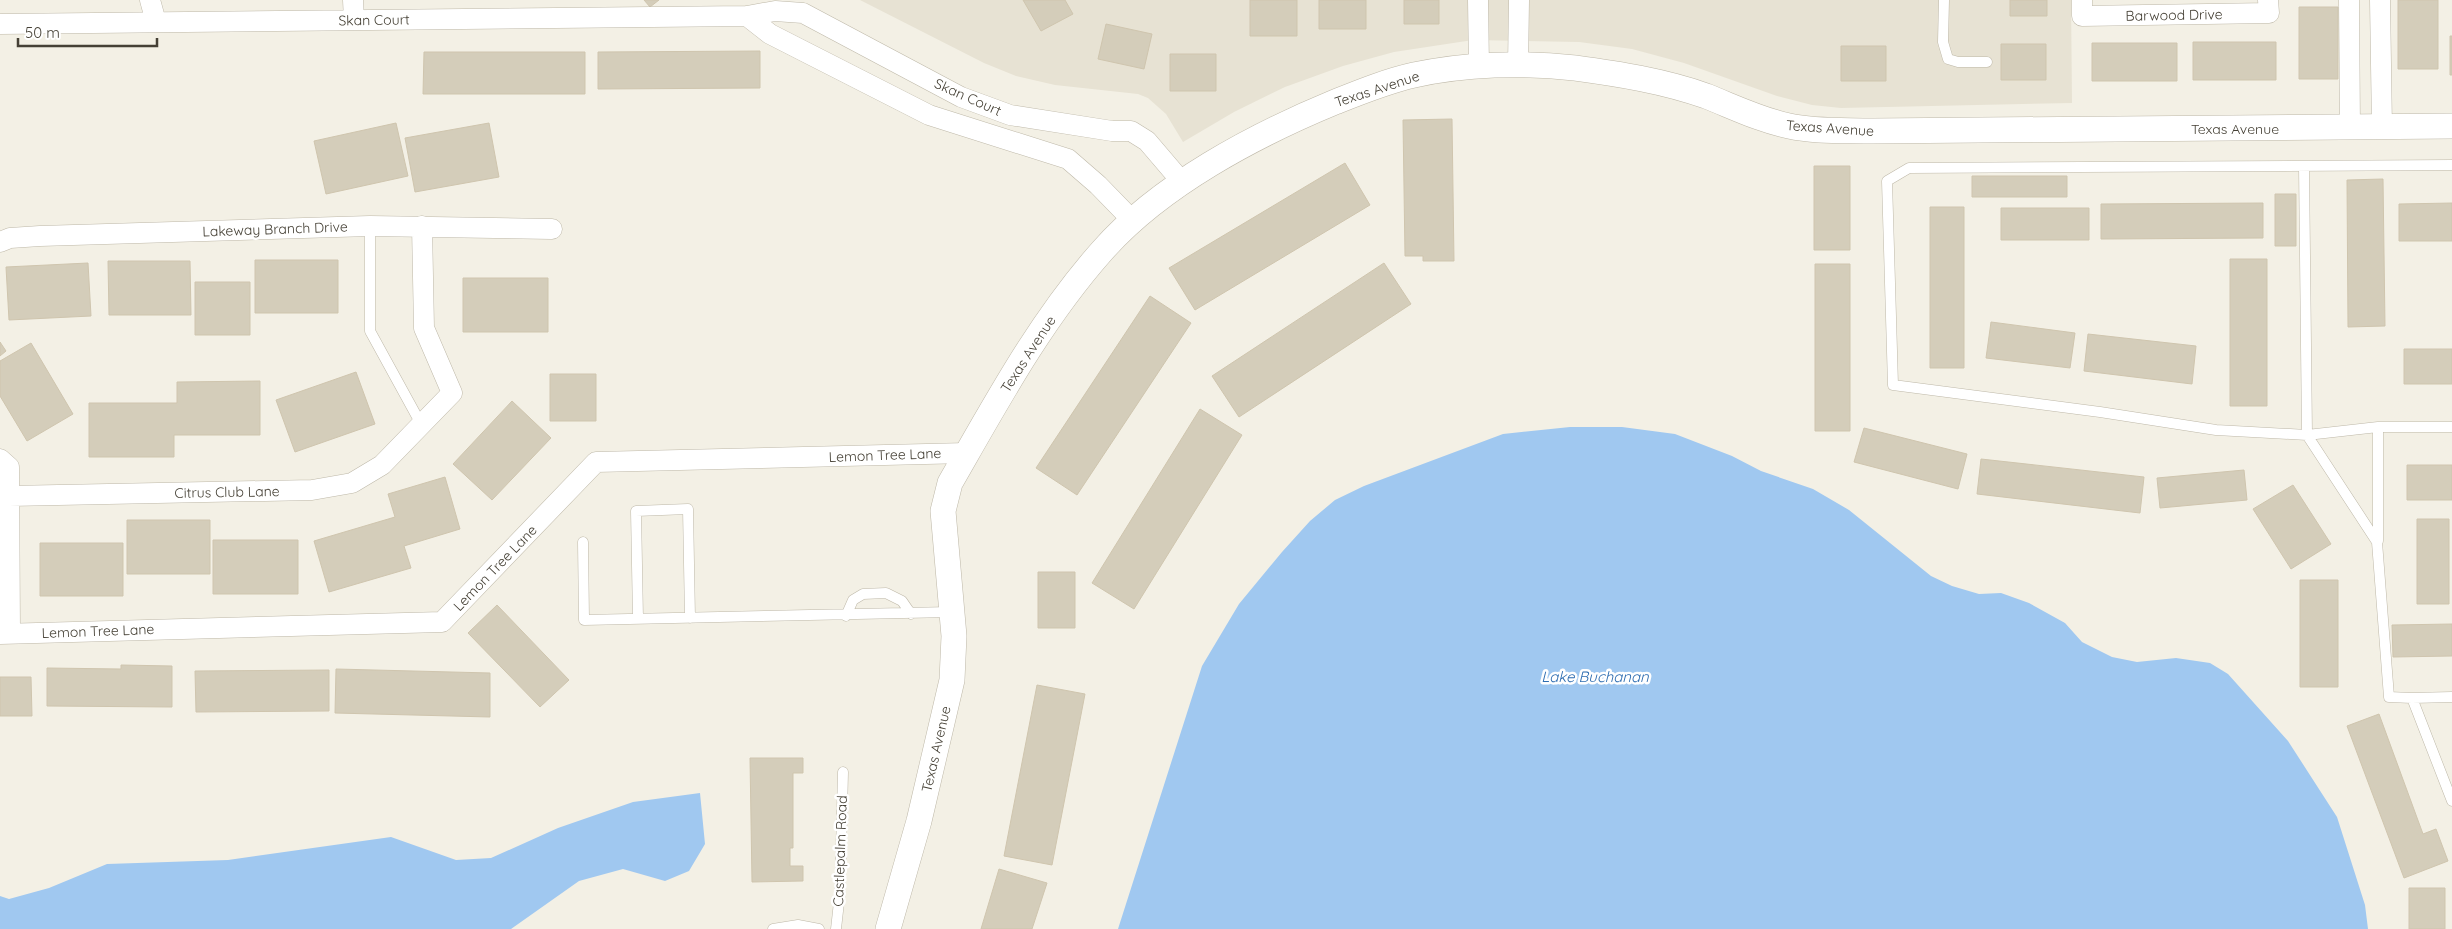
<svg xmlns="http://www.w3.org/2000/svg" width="2452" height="929" viewBox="0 0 2452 929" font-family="Quicksand,sans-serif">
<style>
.residential{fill:#e7e2d3}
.water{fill:#a0c8f0}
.building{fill:#d4cdba;stroke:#cfc5ae}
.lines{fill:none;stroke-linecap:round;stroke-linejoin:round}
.service-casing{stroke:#beb8a8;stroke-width:11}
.minor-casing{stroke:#beb8a8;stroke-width:21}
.tertiary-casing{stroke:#beb8a8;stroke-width:26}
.service{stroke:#fff;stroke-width:10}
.minor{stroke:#fff;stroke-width:20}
.tertiary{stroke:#fff;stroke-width:25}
.labels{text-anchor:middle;stroke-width:5;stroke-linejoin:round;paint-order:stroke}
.street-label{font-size:14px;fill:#454035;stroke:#fff}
.water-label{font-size:15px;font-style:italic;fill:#2e6db1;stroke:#fff}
</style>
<rect width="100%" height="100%" fill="#f3f0e5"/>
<path class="residential" d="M 860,0 L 2071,0 L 2072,103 L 1841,108 L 1812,105 L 1777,96 L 1684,63 L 1632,49 L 1579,42 L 1473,40 L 1394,52 L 1343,66 L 1285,87 L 1234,112 L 1183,142 L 1166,114 L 1148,98 L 1138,94 L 1055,85 L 1016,76 L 984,63 Z"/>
<path class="water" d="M 1570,427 L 1622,427 L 1675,434 L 1732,456 L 1761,471 L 1813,489 L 1849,510 L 1931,576 L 1952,586 L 1979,594 L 2001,593 L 2029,603 L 2065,623 L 2082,642 L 2112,657 L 2137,662 L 2176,658 L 2210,663 L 2228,674 L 2288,741 L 2337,817 L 2365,905 L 2368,929 L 1118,929 L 1202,666 L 1239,604 L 1282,552 L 1310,521 L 1335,500 L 1364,486 L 1503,434 Z
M 700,793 L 705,844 L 689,871 L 665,881 L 623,869 L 579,881 L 511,929 L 0,929 L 0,896 L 9,899 L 49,888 L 107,864 L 228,860 L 391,837 L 456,860 L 491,858 L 558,828 L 633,802 Z"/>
<path class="building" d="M 644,0 L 659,0 L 650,7 Z
M 1023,0 L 1065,0 L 1073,14 L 1041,31 Z
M 1250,0 L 1297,0 L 1297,36 L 1250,36 Z
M 1319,0 L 1366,0 L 1366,29 L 1319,29 Z
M 1404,0 L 1439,0 L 1439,24 L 1404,24 Z
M 2010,0 L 2047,0 L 2047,16 L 2010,16 Z
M 2398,0 L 2438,0 L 2438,69 L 2398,69 Z
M 2299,7 L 2338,7 L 2338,79 L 2299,79 Z
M 1106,24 L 1152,34 L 1144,69 L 1098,59 Z
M 2450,36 L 2452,36 L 2452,75 L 2450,75 Z
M 2193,42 L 2276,42 L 2276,80 L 2193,80 Z
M 2092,43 L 2177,43 L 2177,81 L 2092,81 Z
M 2001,44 L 2046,44 L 2046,80 L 2001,80 Z
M 1841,46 L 1886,46 L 1886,81 L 1841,81 Z
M 760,51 L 760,88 L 598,89 L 598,52 Z
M 424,52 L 585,52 L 585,94 L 423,94 Z
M 1170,54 L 1216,54 L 1216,91 L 1170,91 Z
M 1452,119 L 1454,261 L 1423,261 L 1423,256 L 1405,256 L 1403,120 Z
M 396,123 L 408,176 L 326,194 L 314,141 Z
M 489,123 L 499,177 L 415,192 L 405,138 Z
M 1345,163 L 1370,205 L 1195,310 L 1169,268 Z
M 1814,166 L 1850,166 L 1850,250 L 1814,250 Z
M 1972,176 L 2067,176 L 2067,197 L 1972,197 Z
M 2383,179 L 2385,326 L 2348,327 L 2347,180 Z
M 2275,194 L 2296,194 L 2296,246 L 2275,246 Z
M 2263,203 L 2263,238 L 2101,239 L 2101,204 Z
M 2452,203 L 2452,241 L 2399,241 L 2399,204 Z
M 1930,207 L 1964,207 L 1964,368 L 1930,368 Z
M 2001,208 L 2089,208 L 2089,240 L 2001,240 Z
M 2230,259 L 2267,259 L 2267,406 L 2230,406 Z
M 255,260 L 338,260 L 338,313 L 255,313 Z
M 108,261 L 190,261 L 191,315 L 109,315 Z
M 88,263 L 91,316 L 9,320 L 6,267 Z
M 1384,263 L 1411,304 L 1239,417 L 1212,376 Z
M 1815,264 L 1850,264 L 1850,431 L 1815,431 Z
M 463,278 L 548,278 L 548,332 L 463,332 Z
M 195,282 L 250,282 L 250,335 L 195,335 Z
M 1150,296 L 1191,323 L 1077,495 L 1036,468 Z
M 1991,322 L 2075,333 L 2070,368 L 1986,358 Z
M 2088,334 L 2196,346 L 2192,384 L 2084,371 Z
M 0,342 L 6,351 L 0,356 Z
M 31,343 L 73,414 L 27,441 L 0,396 L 0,361 Z
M 2404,349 L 2452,349 L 2452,384 L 2404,384 Z
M 356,372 L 375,424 L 295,452 L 276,400 Z
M 550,374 L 596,374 L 596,421 L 550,421 Z
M 260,381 L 260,435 L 174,435 L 174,457 L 89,457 L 89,403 L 177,403 L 177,382 Z
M 512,401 L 551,438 L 492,500 L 453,464 Z
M 1200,409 L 1242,435 L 1134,609 L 1092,583 Z
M 1864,428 L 1967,454 L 1958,489 L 1854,462 Z
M 1981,459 L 2144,477 L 2140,513 L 1977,494 Z
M 2407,465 L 2452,465 L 2452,500 L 2407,500 Z
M 2244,470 L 2247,500 L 2160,508 L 2157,478 Z
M 445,477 L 460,529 L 404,546 L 411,568 L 329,592 L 314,541 L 395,517 L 388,494 Z
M 2293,485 L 2331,544 L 2291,569 L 2253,509 Z
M 2417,519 L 2449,519 L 2449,604 L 2417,604 Z
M 127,520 L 210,520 L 210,574 L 127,574 Z
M 213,540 L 298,540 L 298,594 L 213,594 Z
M 40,543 L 123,543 L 123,596 L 40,596 Z
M 1038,572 L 1075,572 L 1075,628 L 1038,628 Z
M 2300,580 L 2338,580 L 2338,687 L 2300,687 Z
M 497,605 L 569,680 L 540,707 L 468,633 Z
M 2452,624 L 2452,656 L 2393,657 L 2392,625 Z
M 121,665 L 172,666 L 172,707 L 47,706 L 47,668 L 121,669 Z
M 336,669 L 490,673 L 490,717 L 335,713 Z
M 329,670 L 329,711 L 196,712 L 195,671 Z
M 0,677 L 31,677 L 32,716 L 0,716 Z
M 1037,685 L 1085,694 L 1052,865 L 1004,856 Z
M 2379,714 L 2423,834 L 2436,829 L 2448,861 L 2404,878 L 2347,726 Z
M 750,758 L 803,758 L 803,773 L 793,773 L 793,848 L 790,848 L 790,866 L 803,866 L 803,881 L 752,882 Z
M 999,869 L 1047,883 L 1032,929 L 981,929 Z
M 2409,888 L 2445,888 L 2445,929 L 2409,929 Z"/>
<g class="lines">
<defs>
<path id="service" d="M 1944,0 L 1943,42 L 1948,59 L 1958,62 L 1987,62
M 2452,165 L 1909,168 L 1887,181 L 1893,385 L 2100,412 L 2216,430 L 2307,435 L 2378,427 L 2452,427
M 2304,166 L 2307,435 L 2377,542 L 2389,697 L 2412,698 L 2452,801
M 370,226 L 370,331 L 421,424
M 2378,541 L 2378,427
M 583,542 L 584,620 L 951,612
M 846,616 L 853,600 L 863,594 L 886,593 L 902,601 L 911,614
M 638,619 L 636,511 L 688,509 L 690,618
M 2412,698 L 2452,697
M 773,929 L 798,925 L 819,929
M 836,929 L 840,893 L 843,772"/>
<path id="minor" d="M 150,0 L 156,22
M 353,0 L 354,20
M 1478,0 L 1479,66
M 2082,0 L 2082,16 L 2269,13 L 2268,0
M 2349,0 L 2350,128
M 2380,0 L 2382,128
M 747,16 L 770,34 L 929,115 L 1068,159 L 1098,185 L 1134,222
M 0,24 L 747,16 L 775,11 L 803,13 L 961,97 L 1010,115 L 1112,131 L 1131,131 L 1147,141 L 1182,182
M 1518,66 L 1519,0
M 0,242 L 10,238 L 40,236 L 370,226 L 552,229
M 0,459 L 9,467 L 10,633
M 9,496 L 312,490 L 352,483 L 382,465 L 452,393 L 424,328 L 422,226
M 0,634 L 442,622 L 596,462 L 967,453"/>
<path id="tertiary" d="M 888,929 L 919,821 L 952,680 L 954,636 L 943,511 L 950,483 C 996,403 1040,321 1102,251 C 1160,185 1255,135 1335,102 C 1360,92 1387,81 1414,75 C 1465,64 1523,62 1575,68 C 1619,74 1664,81 1706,96 C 1734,107 1760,120 1789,126 C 1816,132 1846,130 1873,131 L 2452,126"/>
</defs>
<use href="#service" class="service-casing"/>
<use href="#minor" class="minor-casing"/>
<use href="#tertiary" class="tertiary-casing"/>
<use href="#service" class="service"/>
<use href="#minor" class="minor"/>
<use href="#tertiary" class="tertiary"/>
</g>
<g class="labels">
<g class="street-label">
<text transform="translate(2174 15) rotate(-1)" y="5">Barwood Drive</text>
<text transform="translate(374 20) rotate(-1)" y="5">Skan Court</text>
<text transform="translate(1377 89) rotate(-18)" y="5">Texas Avenue</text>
<text transform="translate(968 97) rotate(24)" y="5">Skan Court</text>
<text transform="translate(1830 128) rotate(4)" y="5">Texas Avenue</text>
<text x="2235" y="134">Texas Avenue</text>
<text transform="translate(275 229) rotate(-2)" y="5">Lakeway Branch Drive</text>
<text transform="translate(1028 354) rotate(-57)" y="5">Texas Avenue</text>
<text transform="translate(885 455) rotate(-2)" y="5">Lemon Tree Lane</text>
<text transform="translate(227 492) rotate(-1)" y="5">Citrus Club Lane</text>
<text transform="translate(495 568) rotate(-46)" y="5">Lemon Tree Lane</text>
<text transform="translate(98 631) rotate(-2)" y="5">Lemon Tree Lane</text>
<text transform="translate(936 749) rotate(-77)" y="5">Texas Avenue</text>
<text transform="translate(840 851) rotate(-88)" y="5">Castlepalm Road</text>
</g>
<g class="water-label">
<text x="1595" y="682">Lake Buchanan</text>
</g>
</g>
<path d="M18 38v8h139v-8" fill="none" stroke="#454035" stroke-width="2.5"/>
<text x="25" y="38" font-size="15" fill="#454035" stroke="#ffffff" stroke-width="4" paint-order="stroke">50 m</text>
</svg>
